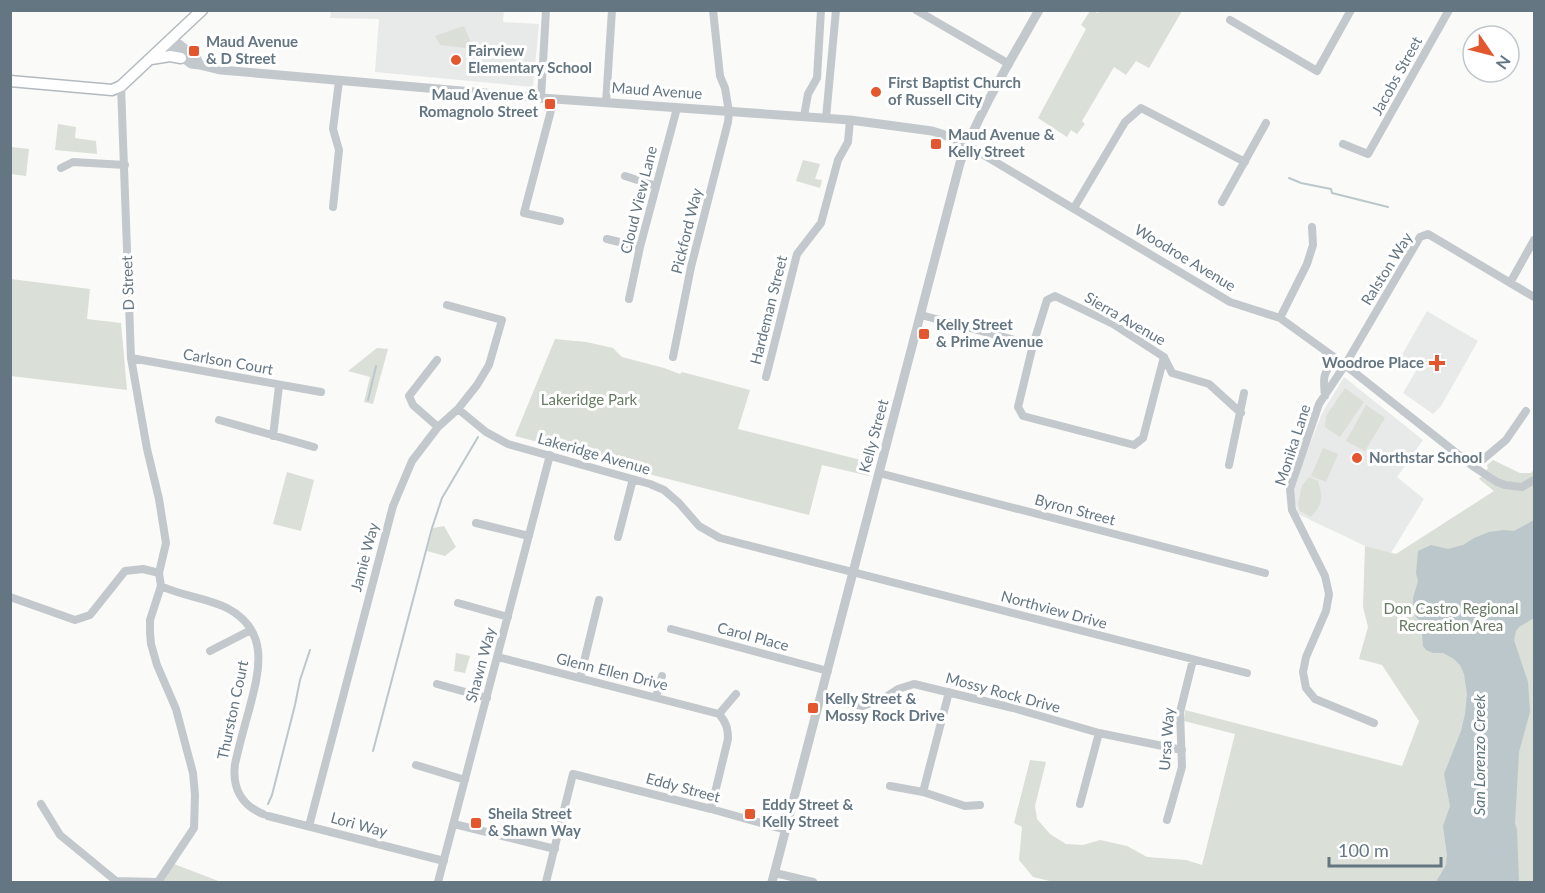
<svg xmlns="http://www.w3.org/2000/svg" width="1545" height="893" viewBox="0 0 1545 893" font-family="Lato,sans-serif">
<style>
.built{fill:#e8e9e9}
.green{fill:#dadfd7}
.water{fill:#bbc7cb}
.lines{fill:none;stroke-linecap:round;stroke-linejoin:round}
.stream{stroke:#bbc7cb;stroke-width:2}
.secondary-casing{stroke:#b3babf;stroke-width:13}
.minor{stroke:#c3c8cc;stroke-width:8}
.tertiary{stroke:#c3c8cc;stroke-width:9}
.secondary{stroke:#fff;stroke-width:10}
.poi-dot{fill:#e4572e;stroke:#fff;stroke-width:2}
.labels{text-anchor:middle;stroke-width:6;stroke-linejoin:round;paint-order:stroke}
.poi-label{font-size:15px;font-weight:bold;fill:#657683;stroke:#fff;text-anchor:start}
.street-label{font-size:15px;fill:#657683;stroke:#fff}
.park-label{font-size:15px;fill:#687a64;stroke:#fff}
.water-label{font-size:16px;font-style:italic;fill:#60757c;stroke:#fff}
</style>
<rect width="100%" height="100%" fill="#fafaf8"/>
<path class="built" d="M 331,10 L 504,11 L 503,22 L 539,24 L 533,87 L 375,72 L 379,19 L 330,18 Z
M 1427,311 L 1478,341 L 1441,406 L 1433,414 L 1403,393 L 1417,369 L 1400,358 Z
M 1344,377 L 1423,440 L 1397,477 L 1424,499 L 1391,553 L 1365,546 L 1298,514 L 1292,490 L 1322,413 Z"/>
<path class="green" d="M 1100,10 L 1182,11 L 1149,68 L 1136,61 L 1126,75 L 1114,67 L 1082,121 L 1085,124 L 1077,134 L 1071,130 L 1067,137 L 1038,118 L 1086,29 L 1081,25 L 1090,11 L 1093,11 L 1098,13 Z
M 464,26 L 472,45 L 466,48 L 440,45 L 435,36 Z
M 58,124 L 76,127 L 75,138 L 96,141 L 97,154 L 55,150 Z
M 11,147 L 29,149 L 26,176 L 11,174 Z
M 803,160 L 820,164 L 815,179 L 822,180 L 820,188 L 796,181 Z
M 11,279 L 90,289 L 87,319 L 121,323 L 127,390 L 11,376 Z
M 555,339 L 586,342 L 613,348 L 622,357 L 664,368 L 680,374 L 682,372 L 750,390 L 738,429 L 873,463 L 869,476 L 822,465 L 809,515 L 590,459 L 568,450 L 515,436 Z
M 377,348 L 388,349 L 373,404 L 364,402 L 370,377 L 348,371 Z
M 1345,388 L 1364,402 L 1340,437 L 1325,427 L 1326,416 Z
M 1366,405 L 1385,418 L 1365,451 L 1346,441 Z
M 1323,448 L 1338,454 L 1326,482 L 1311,476 Z
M 1493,460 L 1520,473 L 1531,473 L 1534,469 L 1534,882 L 1054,882 L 1033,877 L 1019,860 L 1022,827 L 1014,823 L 1030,760 L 1046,762 L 1035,806 L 1037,819 L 1050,834 L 1066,844 L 1083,845 L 1100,840 L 1127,846 L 1147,857 L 1186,860 L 1202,865 L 1235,734 L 1184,721 L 1185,710 L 1402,766 L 1419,721 L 1382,665 L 1359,659 L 1368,627 L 1363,607 L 1365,546 L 1396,554 L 1494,491 L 1479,479 L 1483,475 L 1488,468 L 1487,465 Z
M 287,472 L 314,480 L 301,531 L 273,524 Z
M 1309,477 L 1318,481 C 1323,498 1323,504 1311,517 L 1300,511 L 1298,504 L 1302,486 Z
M 444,526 L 456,547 L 445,556 L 427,551 L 433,528 Z
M 456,653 L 470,656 L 465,673 L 454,671 Z
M 174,864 L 221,882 L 161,882 Z"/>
<path class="water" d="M 1534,520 L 1534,618 L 1519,627 L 1516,631 L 1514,640 L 1528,682 L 1530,712 L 1519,752 L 1515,823 L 1517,830 L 1519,882 L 1436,882 L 1446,865 L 1447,855 L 1443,826 L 1450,806 L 1444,774 L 1461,731 L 1465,714 L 1467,694 L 1464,674 L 1460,665 L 1454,659 L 1443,653 L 1433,653 L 1426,650 L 1423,646 L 1421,622 L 1416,617 L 1413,609 L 1413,598 L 1418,581 L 1416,573 L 1418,551 L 1431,545 L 1448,549 L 1463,545 L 1474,538 L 1489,532 L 1504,530 L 1514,531 Z"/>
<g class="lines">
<path class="stream" d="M 1289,178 L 1301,183 L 1331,189 L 1332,193 L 1388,207
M 368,400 L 376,366
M 373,751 L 432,528 L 442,498 L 478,437
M 268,804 L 272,795 L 295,705 L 300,680 L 310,650"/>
<defs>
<path id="secondary" d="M 151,59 L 170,56 L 181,58
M 10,81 L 112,90 L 121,86 L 202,10"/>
</defs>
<use href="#secondary" class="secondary-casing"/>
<path class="minor" d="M 916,10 L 1009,64
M 1230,20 L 1317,71 L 1351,10
M 541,98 L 546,10
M 554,99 L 524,213 L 560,221
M 606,103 L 612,10
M 804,116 L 808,94 L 817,78 L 821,10
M 826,118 L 836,10
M 1343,144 L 1368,154 L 1449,10
M 967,145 L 1230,302 L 1280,318 L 1345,365 L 1474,467 L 1497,482 L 1505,485 L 1522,487 L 1534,480
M 61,168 L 73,162 L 125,165
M 625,176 L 656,186
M 1222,202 L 1266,123
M 333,207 L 339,150 L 333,129 L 339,81
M 1074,208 L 1125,122 L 1141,108 L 1245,162
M 607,239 L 640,247
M 1510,283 L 1534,240
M 629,299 L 640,247 L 677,108
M 921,315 L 1033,345
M 1280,318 L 1307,264 L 1313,245 L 1312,227
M 673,357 L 691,267 L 728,122 L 729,112 L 725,88 L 720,76 L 713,10
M 1164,357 L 1143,438 L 1134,445 L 1023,416 L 1018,407 L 1033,345 L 1047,300 L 1055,296 L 1113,324 L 1164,357 L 1172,373 L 1209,384 L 1241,413
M 131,358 L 321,392
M 437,360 L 409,396 L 413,405 L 438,427
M 766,377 L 797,254 L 821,223 L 838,160 L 848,142 L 850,120
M 1325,396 C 1323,375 1323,376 1334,358
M 458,409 L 486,432 L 508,444 L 650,484 L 664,490 L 679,503 L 699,526 L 720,538 L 1247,673
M 219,420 L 314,447
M 273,436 L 279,386
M 1229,465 L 1244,393
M 1474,467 L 1506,440 L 1526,411
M 879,473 L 1265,573
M 476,523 L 529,536
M 618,537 L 633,479
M 161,586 C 182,596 207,598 227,608 C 271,631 259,672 249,710 C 244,728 239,746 235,764 C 232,787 241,805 263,814
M 10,597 L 75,620 L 90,615 L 125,571 L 143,569 L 159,573
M 458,603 L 508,617
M 671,629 L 828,671
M 210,651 L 251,630
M 498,657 L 719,714
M 580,678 L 599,600
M 437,684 L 487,698
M 656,697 L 662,676
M 820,698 L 863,706 L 881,700 L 898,689 L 914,684 L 1013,708 L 1099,733 L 1182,750
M 719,714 L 736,694
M 1374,723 L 1315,699 L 1306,688 L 1303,672 L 1306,657 L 1326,611 L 1329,594 L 1325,576 L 1292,510 L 1290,489 L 1319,404 L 1345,365 L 1420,237 L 1428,234 L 1534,297
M 416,765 L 465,780
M 890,786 L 923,792 L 965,806 L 980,805
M 923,792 L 949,692
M 41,804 L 60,835 L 116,881 L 158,882 L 194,828 L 195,795 L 193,773 L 176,709 L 157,665 L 151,644 L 150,633 L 150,620 L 161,586 L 159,573 L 166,543 L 159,499 L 147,449 L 131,358 L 121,86
M 1080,804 L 1099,733
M 711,809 L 728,739 C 728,728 726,722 719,714
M 268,816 L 444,861
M 1167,820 L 1182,767 L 1180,712 L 1193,660
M 454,824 L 555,849
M 309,826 L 393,506 L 412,461 L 438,427 L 458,409 L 477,385 L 489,365 L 502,320 L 447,305
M 775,873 L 813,882
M 438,882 L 550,455
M 546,882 L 573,774 L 711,809 L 786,830"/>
<path class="tertiary" d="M 167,43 L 173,50 L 191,64 L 200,65 L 221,70 L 541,98 L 850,120 L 932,131 L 942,134 L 967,145
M 167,43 L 179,44 L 196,57 L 200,65
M 772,882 L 960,163 C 980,110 1011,60 1039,10"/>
<use href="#secondary" class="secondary"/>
</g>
<g class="poi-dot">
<rect x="188" y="45" width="12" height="12" rx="3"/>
<circle cx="456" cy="60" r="6"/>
<circle cx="876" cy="92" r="6"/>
<rect x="544" y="98" width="12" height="12" rx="3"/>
<rect x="930" y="138" width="12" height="12" rx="3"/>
<rect x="918" y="328" width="12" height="12" rx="3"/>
<path d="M1434 354h6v6h6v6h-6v6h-6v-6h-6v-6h6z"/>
<circle cx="1357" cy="458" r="6"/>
<rect x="807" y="702" width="12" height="12" rx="3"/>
<rect x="744" y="808" width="12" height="12" rx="3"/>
<rect x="470" y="817" width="12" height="12" rx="3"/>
</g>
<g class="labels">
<g class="poi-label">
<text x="206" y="47">Maud Avenue<tspan x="206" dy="17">&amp; D Street</tspan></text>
<text x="468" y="56">Fairview<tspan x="468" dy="17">Elementary School</tspan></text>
<text x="888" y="88">First Baptist Church<tspan x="888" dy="17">of Russell City</tspan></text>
<text x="538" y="100" text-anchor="end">Maud Avenue &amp;<tspan x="538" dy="17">Romagnolo Street</tspan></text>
<text x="948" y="140">Maud Avenue &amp;<tspan x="948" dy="17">Kelly Street</tspan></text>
<text x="936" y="330">Kelly Street<tspan x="936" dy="17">&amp; Prime Avenue</tspan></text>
<text x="1424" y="368" text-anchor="end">Woodroe Place</text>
<text x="1369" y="463">Northstar School</text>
<text x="825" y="704">Kelly Street &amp;<tspan x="825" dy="17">Mossy Rock Drive</tspan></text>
<text x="762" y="810">Eddy Street &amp;<tspan x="762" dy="17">Kelly Street</tspan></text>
<text x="488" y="819">Sheila Street<tspan x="488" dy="17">&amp; Shawn Way</tspan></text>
</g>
<g class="street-label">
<text transform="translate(1397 76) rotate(-61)" y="5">Jacobs Street</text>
<text transform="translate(657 91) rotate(4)" y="5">Maud Avenue</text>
<text transform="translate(639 200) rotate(-76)" y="5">Cloud View Lane</text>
<text transform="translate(687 231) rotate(-76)" y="5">Pickford Way</text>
<text transform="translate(1185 258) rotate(31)" y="5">Woodroe Avenue</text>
<text transform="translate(1387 269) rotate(-58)" y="5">Ralston Way</text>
<text transform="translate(128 283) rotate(-92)" y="5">D Street</text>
<text transform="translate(769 310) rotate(-76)" y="5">Hardeman Street</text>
<text transform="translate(1125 319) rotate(30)" y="5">Sierra Avenue</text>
<text transform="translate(228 362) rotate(10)" y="5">Carlson Court</text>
<text transform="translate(874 436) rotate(-75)" y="5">Kelly Street</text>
<text transform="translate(1293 445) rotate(-72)" y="5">Monika Lane</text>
<text transform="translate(594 454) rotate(16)" y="5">Lakeridge Avenue</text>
<text transform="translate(1075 510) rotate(15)" y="5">Byron Street</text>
<text transform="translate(365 557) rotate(-75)" y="5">Jamie Way</text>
<text transform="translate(1054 610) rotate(15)" y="5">Northview Drive</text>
<text transform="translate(753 637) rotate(15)" y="5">Carol Place</text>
<text transform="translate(481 665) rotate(-75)" y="5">Shawn Way</text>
<text transform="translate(612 672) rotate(14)" y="5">Glenn Ellen Drive</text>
<text transform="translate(1003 693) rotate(15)" y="5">Mossy Rock Drive</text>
<text transform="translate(233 710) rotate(-78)" y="5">Thurston Court</text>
<text transform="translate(1167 739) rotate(-86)" y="5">Ursa Way</text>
<text transform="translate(683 788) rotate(15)" y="5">Eddy Street</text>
<text transform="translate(359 825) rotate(15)" y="5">Lori Way</text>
</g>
<g class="park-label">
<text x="589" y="405">Lakeridge Park</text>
<text x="1451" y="614">Don Castro Regional<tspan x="1451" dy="17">Recreation Area</tspan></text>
</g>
<g class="water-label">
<text transform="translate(1479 755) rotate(-90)" y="6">San Lorenzo Creek</text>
</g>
</g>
<rect width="1545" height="893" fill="none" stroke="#657683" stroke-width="24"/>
<g transform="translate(1491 54) rotate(125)"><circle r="28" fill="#ffffff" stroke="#c1c8cd" stroke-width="1.5"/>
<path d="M0-4.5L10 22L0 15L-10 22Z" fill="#e4572e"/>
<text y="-9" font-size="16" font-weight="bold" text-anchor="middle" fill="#657683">N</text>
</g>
<path d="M1329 857v9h112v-9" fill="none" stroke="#657683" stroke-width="3"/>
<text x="1338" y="857" font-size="18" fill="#657683" stroke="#ffffff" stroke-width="4.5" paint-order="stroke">100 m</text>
</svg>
